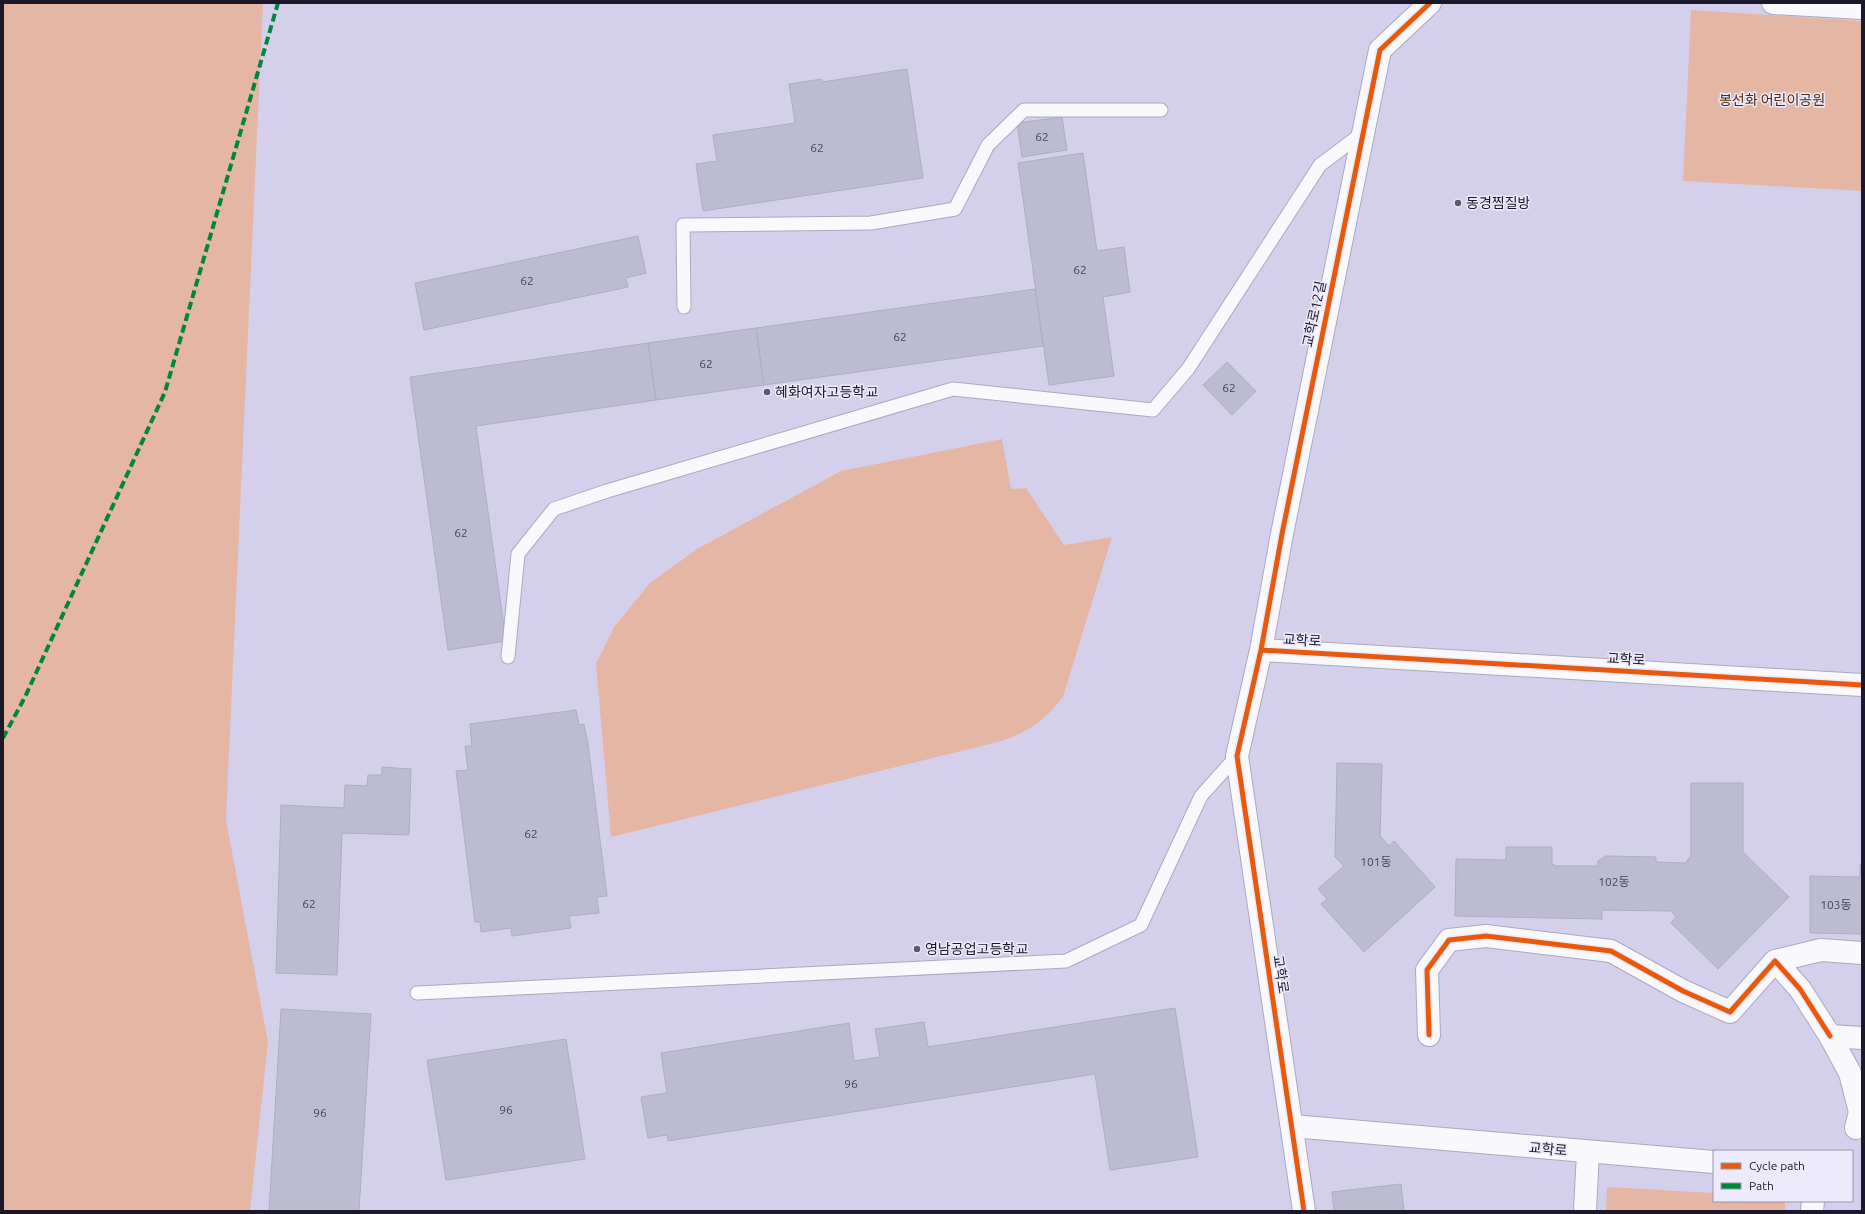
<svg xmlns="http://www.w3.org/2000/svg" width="1865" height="1214" viewBox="0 0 1865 1214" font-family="Ubuntu,'Noto Sans KR',sans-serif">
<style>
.green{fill:#e6b6a5}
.building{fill:#bbbcd2;stroke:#adadc3}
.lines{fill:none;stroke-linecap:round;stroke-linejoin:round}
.service-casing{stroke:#aca8be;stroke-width:15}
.minor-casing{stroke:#aca8be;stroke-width:24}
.service{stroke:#f9f8fc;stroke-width:13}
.minor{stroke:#f9f8fc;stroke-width:22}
.quiet{stroke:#00873e;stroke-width:4;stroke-dasharray:8 4;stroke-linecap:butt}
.cycleway-casing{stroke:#eceafb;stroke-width:8}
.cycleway{stroke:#e8590c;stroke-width:5}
.poi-dot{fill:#5c586f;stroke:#eceafb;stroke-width:1.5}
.labels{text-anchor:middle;stroke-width:3;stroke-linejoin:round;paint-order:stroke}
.number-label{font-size:12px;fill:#454356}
.park-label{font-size:14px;fill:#542908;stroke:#eceafb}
.poi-label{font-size:14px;fill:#1b182b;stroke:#eceafb;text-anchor:start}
.street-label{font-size:14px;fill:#1b182b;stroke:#eceafb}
</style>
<rect width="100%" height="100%" fill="#d4d0ec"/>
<path class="green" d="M 3,3 L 263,3 L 226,820 L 268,1042 L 250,1211 L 3,1211 Z
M 1691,10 L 1862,21 L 1862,191 L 1683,181 Z
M 1002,439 L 1011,489 L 1026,488 L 1064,545 L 1112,537 L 1063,697 C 1043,722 1031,730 1002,741 L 611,837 L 596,664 L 614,627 L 650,583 L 697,549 L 841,471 Z
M 1607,1187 L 1714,1193 L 1714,1201 L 1785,1201 L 1785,1211 L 1606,1211 Z"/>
<path class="building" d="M 907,69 L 923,178 L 703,211 L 696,164 L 717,161 L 713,135 L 795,123 L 789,84 L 822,79 L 822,82 Z
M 1062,117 L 1067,150 L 1022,157 L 1017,123 Z
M 1083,153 L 1097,251 L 1124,247 L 1130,292 L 1103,297 L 1114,376 L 1049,385 L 1018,163 Z
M 638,236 L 646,273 L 626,278 L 628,287 L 424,330 L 415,283 Z
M 1035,289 L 1043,346 L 764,385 L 756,328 Z
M 756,328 L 764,385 L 656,400 L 648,343 Z
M 648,343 L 656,400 L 476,426 L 506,641 L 448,650 L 410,377 Z
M 1227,362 L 1256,391 L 1232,415 L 1203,385 Z
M 576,710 L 579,725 L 584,724 L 588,744 L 607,896 L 597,897 L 599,913 L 569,916 L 571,928 L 512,936 L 511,928 L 481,932 L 480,922 L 475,922 L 456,771 L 468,770 L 465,746 L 472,746 L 470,724 Z
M 1337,763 L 1382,764 L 1380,836 L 1389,846 L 1394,841 L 1435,887 L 1364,952 L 1321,904 L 1327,899 L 1318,889 L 1344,866 L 1335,857 Z
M 382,767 L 411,769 L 409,835 L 342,833 L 337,975 L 276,973 L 281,805 L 344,808 L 345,785 L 367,786 L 368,775 L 382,775 Z
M 1691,783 L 1743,783 L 1743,852 L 1789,897 L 1718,969 L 1671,923 L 1676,917 L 1671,911 L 1602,910 L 1602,919 L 1455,916 L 1456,859 L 1506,860 L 1506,847 L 1552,847 L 1552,864 L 1556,866 L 1598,866 L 1598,861 L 1606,856 L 1656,857 L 1656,862 L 1686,863 L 1691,855 Z
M 1860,864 L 1862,864 L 1862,934 L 1810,933 L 1810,876 L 1860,877 Z
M 1175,1008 L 1198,1157 L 1110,1170 L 1095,1074 L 668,1141 L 667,1135 L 648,1138 L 641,1097 L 667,1093 L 661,1053 L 849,1023 L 854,1061 L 880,1057 L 875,1029 L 924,1022 L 928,1047 Z
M 281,1009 L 371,1014 L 359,1211 L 269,1211 Z
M 566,1039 L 585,1159 L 446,1180 L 427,1060 Z
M 1401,1184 L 1404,1211 L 1334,1211 L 1332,1192 Z"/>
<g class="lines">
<defs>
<path id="service" d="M 684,307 L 683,225 L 871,223 L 955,209 L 988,145 L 1024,110 L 1161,110
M 508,657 L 518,554 L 554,509 L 607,491 L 953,389 L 1153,410 L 1188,369 L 1320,165 L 1364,132
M 417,993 L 1066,961 L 1141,925 L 1201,796 L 1237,756"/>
<path id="minor" d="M 1773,3 L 1862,8
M 1261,650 L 1862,685
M 1775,961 L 1821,950 L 1862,953
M 1429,1035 L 1427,970 L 1449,940 L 1486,936 L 1611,951 L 1683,991 L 1730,1012 L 1775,961 L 1800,989 L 1830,1036
M 1292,1126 L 1714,1162
M 1856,1128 L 1860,1112 L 1850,1073 L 1830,1036 L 1862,1038
M 1304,1211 L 1237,756 L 1261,650 L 1282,534 L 1380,50 L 1430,3
M 1585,1211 L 1588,1152
M 1812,1211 L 1813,1201"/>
</defs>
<use href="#service" class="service-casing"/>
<use href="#minor" class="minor-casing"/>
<use href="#service" class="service"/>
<use href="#minor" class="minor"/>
<path class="quiet" d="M 3,738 L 25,697 L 165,392 L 278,3"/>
<defs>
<path id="cycleway" d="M 1261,650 L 1862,685
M 1429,1035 L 1427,970 L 1449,940 L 1486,936 L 1611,951 L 1683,991 L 1730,1012 L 1775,961 L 1800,989 L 1830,1036
M 1304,1211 L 1237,756 L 1261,650 L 1282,534 L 1380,50 L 1430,3"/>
</defs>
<use href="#cycleway" class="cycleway-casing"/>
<use href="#cycleway" class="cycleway"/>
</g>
<g class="poi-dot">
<circle cx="1458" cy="203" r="4"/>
<circle cx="767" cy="392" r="4"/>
<circle cx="917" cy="949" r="4"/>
</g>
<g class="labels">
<g class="number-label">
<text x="1042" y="141">62</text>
<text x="817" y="152">62</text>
<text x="1080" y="274">62</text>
<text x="527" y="285">62</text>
<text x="900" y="341">62</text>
<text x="706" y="368">62</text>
<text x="1229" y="392">62</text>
<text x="461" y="537">62</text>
<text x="531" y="838">62</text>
<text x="1376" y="866">101동</text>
<text x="1614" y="886">102동</text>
<text x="309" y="908">62</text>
<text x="1836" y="909">103동</text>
<text x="851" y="1088">96</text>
<text x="506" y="1114">96</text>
<text x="320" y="1117">96</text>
</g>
<g class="park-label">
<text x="1772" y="105">봉선화 어린이공원</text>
</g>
<g class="poi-label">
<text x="1466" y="208">동경찜질방</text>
<text x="775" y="397">혜화여자고등학교</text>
<text x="925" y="954">영남공업고등학교</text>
</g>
<g class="street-label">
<text transform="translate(1314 314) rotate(-78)" y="5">교학로12길</text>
<text transform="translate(1302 640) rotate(3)" y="5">교학로</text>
<text transform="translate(1626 659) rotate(3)" y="5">교학로</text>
<text transform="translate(1281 974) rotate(81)" y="5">교학로</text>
<text transform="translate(1548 1149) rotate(5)" y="5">교학로</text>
</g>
</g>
<rect width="1865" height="1214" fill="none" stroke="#1b182b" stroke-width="8"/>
<rect x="1713" y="1150" width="140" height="52" fill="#eceafb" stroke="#9896a8"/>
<rect x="1721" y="1163" width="20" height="6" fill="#e8590c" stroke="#9896a8"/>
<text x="1749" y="1170" font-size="12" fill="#1b182b">Cycle path</text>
<rect x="1721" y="1183" width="20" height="6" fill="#00873e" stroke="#9896a8"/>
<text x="1749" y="1190" font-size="12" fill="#1b182b">Path</text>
</svg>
